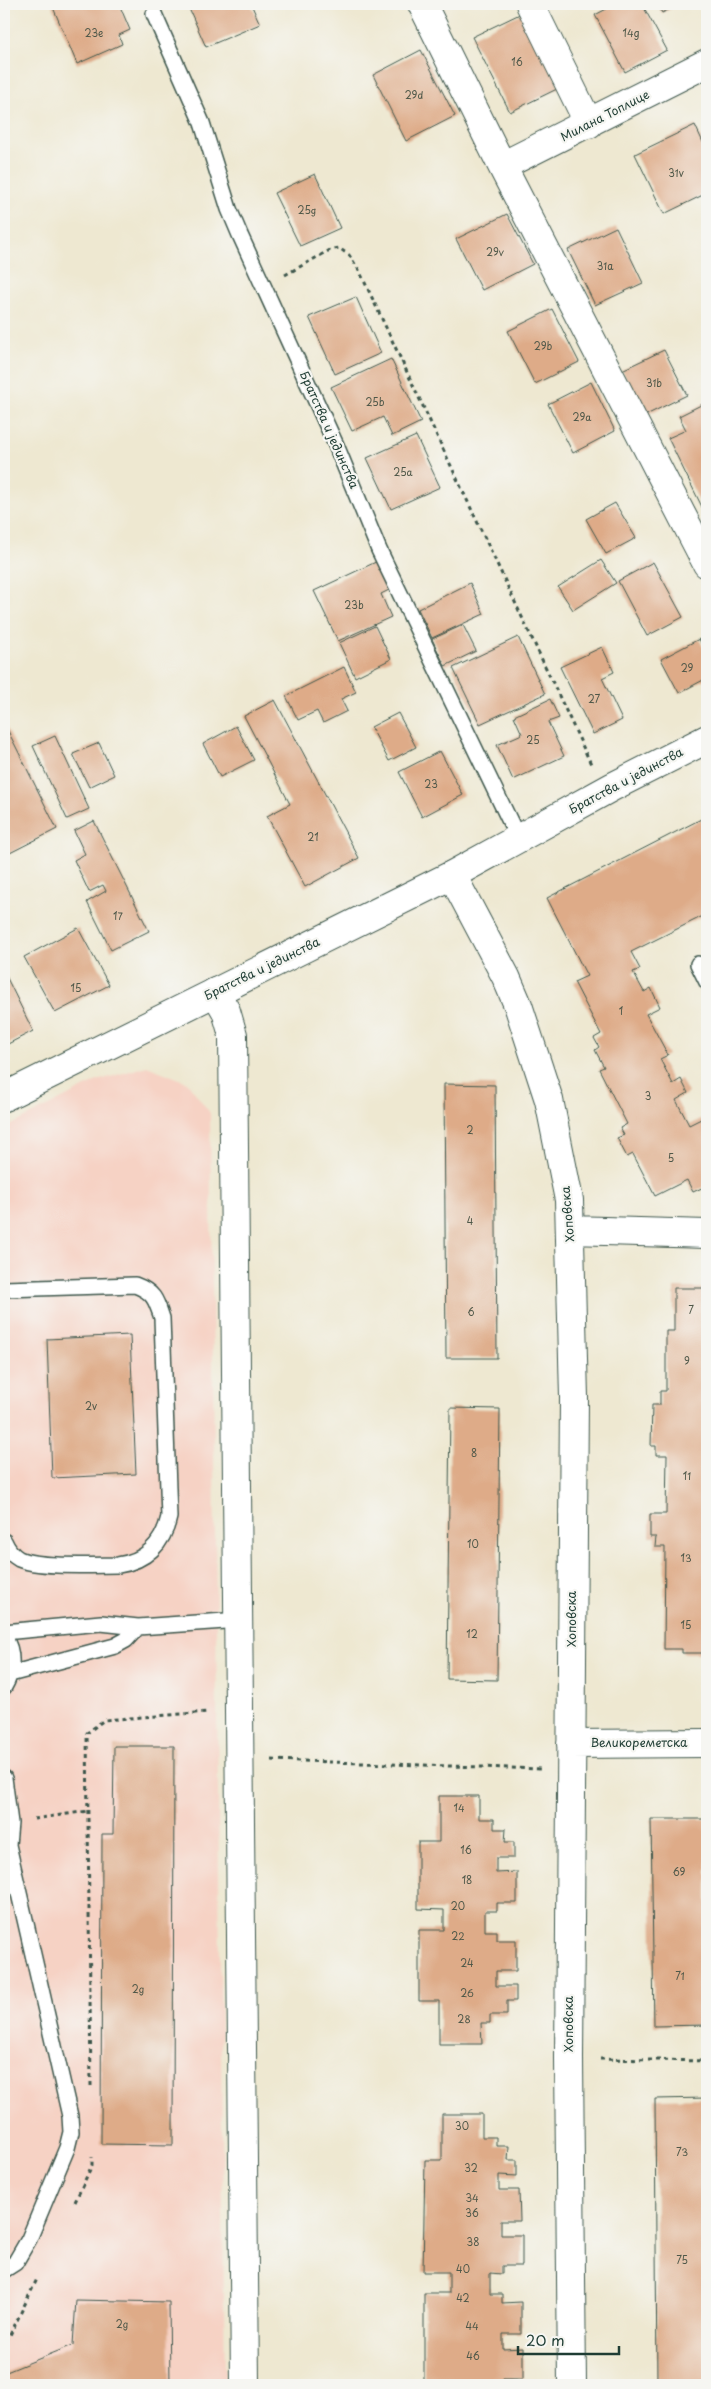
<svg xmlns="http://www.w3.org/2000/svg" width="711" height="2389" viewBox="0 0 711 2389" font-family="'Playpen Sans',sans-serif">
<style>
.built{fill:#f6d2c4}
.building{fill:#deab88}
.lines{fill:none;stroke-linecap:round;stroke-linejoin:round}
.service-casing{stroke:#3e574c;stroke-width:18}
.minor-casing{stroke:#3e574c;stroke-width:30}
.tertiary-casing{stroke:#3e574c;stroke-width:30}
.path{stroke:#3e574c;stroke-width:3;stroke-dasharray:4 4;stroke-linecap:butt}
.service{stroke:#fff;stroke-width:15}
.minor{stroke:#fff;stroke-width:28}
.tertiary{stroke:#fff;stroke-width:28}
.labels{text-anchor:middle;stroke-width:4.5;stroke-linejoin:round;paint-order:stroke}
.number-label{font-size:10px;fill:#4f5849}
.street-label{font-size:12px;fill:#1f3d34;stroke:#f6f6f2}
</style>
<rect width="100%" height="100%" fill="#f6f6f2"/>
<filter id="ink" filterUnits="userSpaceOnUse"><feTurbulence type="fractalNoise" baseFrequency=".02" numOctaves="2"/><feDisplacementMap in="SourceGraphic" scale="10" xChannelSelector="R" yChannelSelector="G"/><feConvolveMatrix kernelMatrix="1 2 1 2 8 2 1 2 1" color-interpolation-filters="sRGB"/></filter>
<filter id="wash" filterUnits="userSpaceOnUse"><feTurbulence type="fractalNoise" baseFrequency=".0096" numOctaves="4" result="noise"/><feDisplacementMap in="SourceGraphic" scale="20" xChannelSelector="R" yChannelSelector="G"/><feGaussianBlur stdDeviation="1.12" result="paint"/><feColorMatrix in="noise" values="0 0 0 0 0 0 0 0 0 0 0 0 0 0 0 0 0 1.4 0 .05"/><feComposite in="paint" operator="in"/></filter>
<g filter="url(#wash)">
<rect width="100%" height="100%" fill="#eee8d1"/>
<path class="built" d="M 147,1066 L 187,1082 L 210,1113 L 225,2385 L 4,2385 L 4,1129 L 97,1081 Z"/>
<g id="blocks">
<path class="building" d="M 55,4 L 119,4 L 130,30 L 119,35 L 122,44 L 77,64 L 52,5 Z
M 187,4 L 251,4 L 260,24 L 206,47 Z
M 616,4 L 642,4 L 667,50 L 625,72 L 595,15 Z
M 657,4 L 680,4 L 662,13 Z
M 524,12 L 561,87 L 510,112 L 472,37 Z
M 421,50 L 455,116 L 406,141 L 373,75 Z
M 695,125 L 707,151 L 707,193 L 664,214 L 635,154 Z
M 315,174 L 340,228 L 300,246 L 274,193 Z
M 507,214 L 533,264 L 482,290 L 456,239 Z
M 616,227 L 643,283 L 595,305 L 568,250 Z
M 356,297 L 381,353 L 335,374 L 309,317 Z
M 552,309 L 579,362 L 535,384 L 508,331 Z
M 664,350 L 687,395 L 644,416 L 622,370 Z
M 391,359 L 421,422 L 392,436 L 383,417 L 352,431 L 331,387 Z
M 591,382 L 615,431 L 573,453 L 548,404 Z
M 707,402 L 707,517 L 668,438 L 686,430 L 679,416 Z
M 416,436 L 440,487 L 391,509 L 367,458 Z
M 615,503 L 636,538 L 606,554 L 586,519 Z
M 601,560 L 616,583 L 573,610 L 558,587 Z
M 378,561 L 391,589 L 381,594 L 391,617 L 338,641 L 314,591 Z
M 653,562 L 683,617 L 647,636 L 618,581 Z
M 470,583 L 484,614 L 432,638 L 418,609 Z
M 463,625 L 476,651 L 445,666 L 432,639 Z
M 375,626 L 391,659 L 355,677 L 339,643 Z
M 518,637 L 545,694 L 480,724 L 453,668 Z
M 699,639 L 707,654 L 707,678 L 679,693 L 661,659 Z
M 602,647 L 614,672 L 602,678 L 622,720 L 593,734 L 560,667 Z
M 344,667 L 356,692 L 341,699 L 347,711 L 323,723 L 317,711 L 298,720 L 286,696 Z
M 550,699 L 559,718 L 548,722 L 564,756 L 513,780 L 497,745 L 522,734 L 514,716 Z
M 275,700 L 359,858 L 305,887 L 267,816 L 290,804 L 244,716 Z
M 398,713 L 416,747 L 389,761 L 371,727 Z
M 4,723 L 57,829 L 4,856 Z
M 236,726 L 254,760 L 220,777 L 203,744 Z
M 55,736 L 89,809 L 67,819 L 33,746 Z
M 99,743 L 114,775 L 89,787 L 73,754 Z
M 440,751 L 463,795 L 422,817 L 399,772 Z
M 707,816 L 707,914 L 631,952 L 640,969 L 633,972 L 644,992 L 651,988 L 660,1007 L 646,1014 L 668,1055 L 660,1059 L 673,1084 L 681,1079 L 688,1093 L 676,1100 L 689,1125 L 707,1116 L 707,1193 L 704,1187 L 693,1192 L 687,1180 L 655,1196 L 633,1154 L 627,1157 L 617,1138 L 624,1135 L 620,1128 L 627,1124 L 599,1069 L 604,1067 L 595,1050 L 599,1047 L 594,1038 L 601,1034 L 574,982 L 587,976 L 547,898 Z
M 94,821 L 149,931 L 111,950 L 87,902 L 106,891 L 103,885 L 89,892 L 74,860 L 85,854 L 74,831 Z
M 78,928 L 109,985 L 55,1013 L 24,957 Z
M 4,972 L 33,1031 L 4,1046 Z
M 444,1084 L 495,1085 L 497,1358 L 446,1358 Z
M 674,1288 L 707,1288 L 707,1666 L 703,1666 L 703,1653 L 682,1653 L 682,1649 L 664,1649 L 665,1547 L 655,1547 L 656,1537 L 650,1537 L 650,1514 L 666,1514 L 667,1455 L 656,1455 L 656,1446 L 651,1446 L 652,1405 L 660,1405 L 660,1391 L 666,1391 L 666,1331 L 674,1331 Z
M 130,1335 L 136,1474 L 52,1478 L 47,1339 Z
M 450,1408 L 500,1409 L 497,1680 L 447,1679 Z
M 114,1746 L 174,1746 L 173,2145 L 101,2144 L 102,1834 L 113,1834 Z
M 439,1796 L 479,1796 L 479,1819 L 494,1819 L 494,1829 L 506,1829 L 505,1842 L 514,1842 L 514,1858 L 496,1858 L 496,1873 L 517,1872 L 517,1903 L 497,1903 L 497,1911 L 485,1911 L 485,1931 L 497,1931 L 497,1940 L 516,1940 L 516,1971 L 496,1971 L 496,1986 L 516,1986 L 516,2001 L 507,2001 L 507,2015 L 490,2015 L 490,2023 L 481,2023 L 482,2044 L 439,2044 L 439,2001 L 419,2001 L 419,1930 L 444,1930 L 444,1910 L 418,1909 L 418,1842 L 439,1842 Z
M 651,1819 L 707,1819 L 707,2025 L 654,2026 Z
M 707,2098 L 707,2385 L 657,2385 L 655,2099 Z
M 442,2114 L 482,2114 L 482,2137 L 496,2137 L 496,2146 L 509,2146 L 508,2160 L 517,2160 L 517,2176 L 499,2175 L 499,2190 L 519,2190 L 520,2221 L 501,2221 L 501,2235 L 522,2235 L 522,2266 L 502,2266 L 502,2274 L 490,2273 L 490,2294 L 502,2294 L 502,2303 L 521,2302 L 521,2334 L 503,2334 L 503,2349 L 523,2348 L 523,2379 L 503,2379 L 503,2385 L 424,2385 L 424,2293 L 449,2293 L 449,2272 L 423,2272 L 425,2160 L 442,2160 Z
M 76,2300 L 169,2302 L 170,2385 L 4,2385 L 4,2373 L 73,2345 Z"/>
</g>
</g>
<g filter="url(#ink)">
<use href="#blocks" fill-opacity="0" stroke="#3e574c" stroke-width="1"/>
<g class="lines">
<defs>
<path id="service" d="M 154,14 L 202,123 L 229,209 L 240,235 L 336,445 L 379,550 L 518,838
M 698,964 L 707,982
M 4,1289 L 135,1285 C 154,1292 156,1300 162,1318 L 169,1517 C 163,1544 146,1561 118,1565 C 95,1565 39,1568 19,1559 C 12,1555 7,1548 4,1541
M 4,1632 L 101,1623 L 138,1627 L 240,1620
M 4,1637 C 14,1651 13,1672 4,1687
M 10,1674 L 115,1646 L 126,1640 L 138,1627
M 4,1778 L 10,1823 L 8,1845 L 70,2116 L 71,2132 L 67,2148 L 29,2239 L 15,2263 L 4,2270"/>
<path id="minor" d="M 422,4 L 502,166 L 707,564
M 530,4 L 589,124
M 502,166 L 707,63
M 452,875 L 506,977 L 518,1005 L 549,1100 L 569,1200 L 574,1398 L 569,2058 L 572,2385
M 215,992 L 226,1011 L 233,1035 L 245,2385
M 571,1230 L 707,1234
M 571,1744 L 707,1743"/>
<path id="tertiary" d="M 4,1097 L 452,875 L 612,787 L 707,739"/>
</defs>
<use href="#service" class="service-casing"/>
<use href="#minor" class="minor-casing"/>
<use href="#tertiary" class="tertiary-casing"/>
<path class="path" d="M 285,275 L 330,250 L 339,248 L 349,255 L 359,270 L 591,764
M 272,1760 L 540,1769
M 34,1819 L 88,1811
M 600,2059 L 707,2061
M 91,2086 L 87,1733 L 104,1720 L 208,1712
M 75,2202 L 92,2165 L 92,2157
M 4,2339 L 9,2337 L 38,2277"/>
<use href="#service" class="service"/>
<use href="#minor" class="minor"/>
<use href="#tertiary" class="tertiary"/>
</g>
</g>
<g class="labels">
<g class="number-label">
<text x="94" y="37">23e</text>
<text x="631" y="37">14g</text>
<text x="517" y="66">16</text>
<text x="414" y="99">29d</text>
<text x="676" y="177">31v</text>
<text x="307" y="214">25g</text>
<text x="495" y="256">29v</text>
<text x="605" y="270">31a</text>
<text x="543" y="350">29b</text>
<text x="654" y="387">31b</text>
<text x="375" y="406">25b</text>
<text x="582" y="421">29a</text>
<text x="403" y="476">25a</text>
<text x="354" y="609">23b</text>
<text x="687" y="672">29</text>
<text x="594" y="703">27</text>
<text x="533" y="744">25</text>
<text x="431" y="788">23</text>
<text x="313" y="841">21</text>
<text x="118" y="920">17</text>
<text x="76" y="992">15</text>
<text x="621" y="1015">1</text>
<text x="648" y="1100">3</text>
<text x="470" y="1134">2</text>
<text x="671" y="1162">5</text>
<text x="470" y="1225">4</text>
<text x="691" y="1314">7</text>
<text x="471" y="1316">6</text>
<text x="687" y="1365">9</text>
<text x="91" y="1410">2v</text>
<text x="474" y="1457">8</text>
<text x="687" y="1480">11</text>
<text x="473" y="1548">10</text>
<text x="686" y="1562">13</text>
<text x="686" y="1629">15</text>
<text x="472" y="1638">12</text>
<text x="459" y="1812">14</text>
<text x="466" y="1854">16</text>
<text x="679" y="1876">69</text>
<text x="467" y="1884">18</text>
<text x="458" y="1910">20</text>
<text x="458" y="1940">22</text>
<text x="467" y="1967">24</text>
<text x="680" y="1980">71</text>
<text x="138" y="1993">2g</text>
<text x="467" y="1997">26</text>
<text x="464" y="2023">28</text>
<text x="462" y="2130">30</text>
<text x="682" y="2156">73</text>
<text x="471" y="2172">32</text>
<text x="472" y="2202">34</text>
<text x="472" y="2217">36</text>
<text x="473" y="2246">38</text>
<text x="682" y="2264">75</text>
<text x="463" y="2273">40</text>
<text x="463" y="2302">42</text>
<text x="122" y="2328">2g</text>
<text x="472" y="2330">44</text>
<text x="473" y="2360">46</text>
</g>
<g class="street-label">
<text transform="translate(605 116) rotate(-27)" y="4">Милана Топлице</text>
<text transform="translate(329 430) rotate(66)" y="4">Братства и јединства</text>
<text transform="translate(626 781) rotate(-28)" y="4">Братства и јединства</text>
<text transform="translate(262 969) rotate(-26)" y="4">Братства и јединства</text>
<text transform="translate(568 1214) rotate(-95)" y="4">Хоповска</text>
<text transform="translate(572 1619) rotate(-90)" y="4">Хоповска</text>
<text x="639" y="1747">Великореметска</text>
<text transform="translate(569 2024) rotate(-90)" y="4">Хоповска</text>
</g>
</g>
<rect width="711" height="2389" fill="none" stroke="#f6f6f2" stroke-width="20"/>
<path d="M518 2346v8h101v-8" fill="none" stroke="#1f3d34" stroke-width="2.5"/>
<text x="526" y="2346" font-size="15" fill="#1f3d34" stroke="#f6f6f2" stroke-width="4" paint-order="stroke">20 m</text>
</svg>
